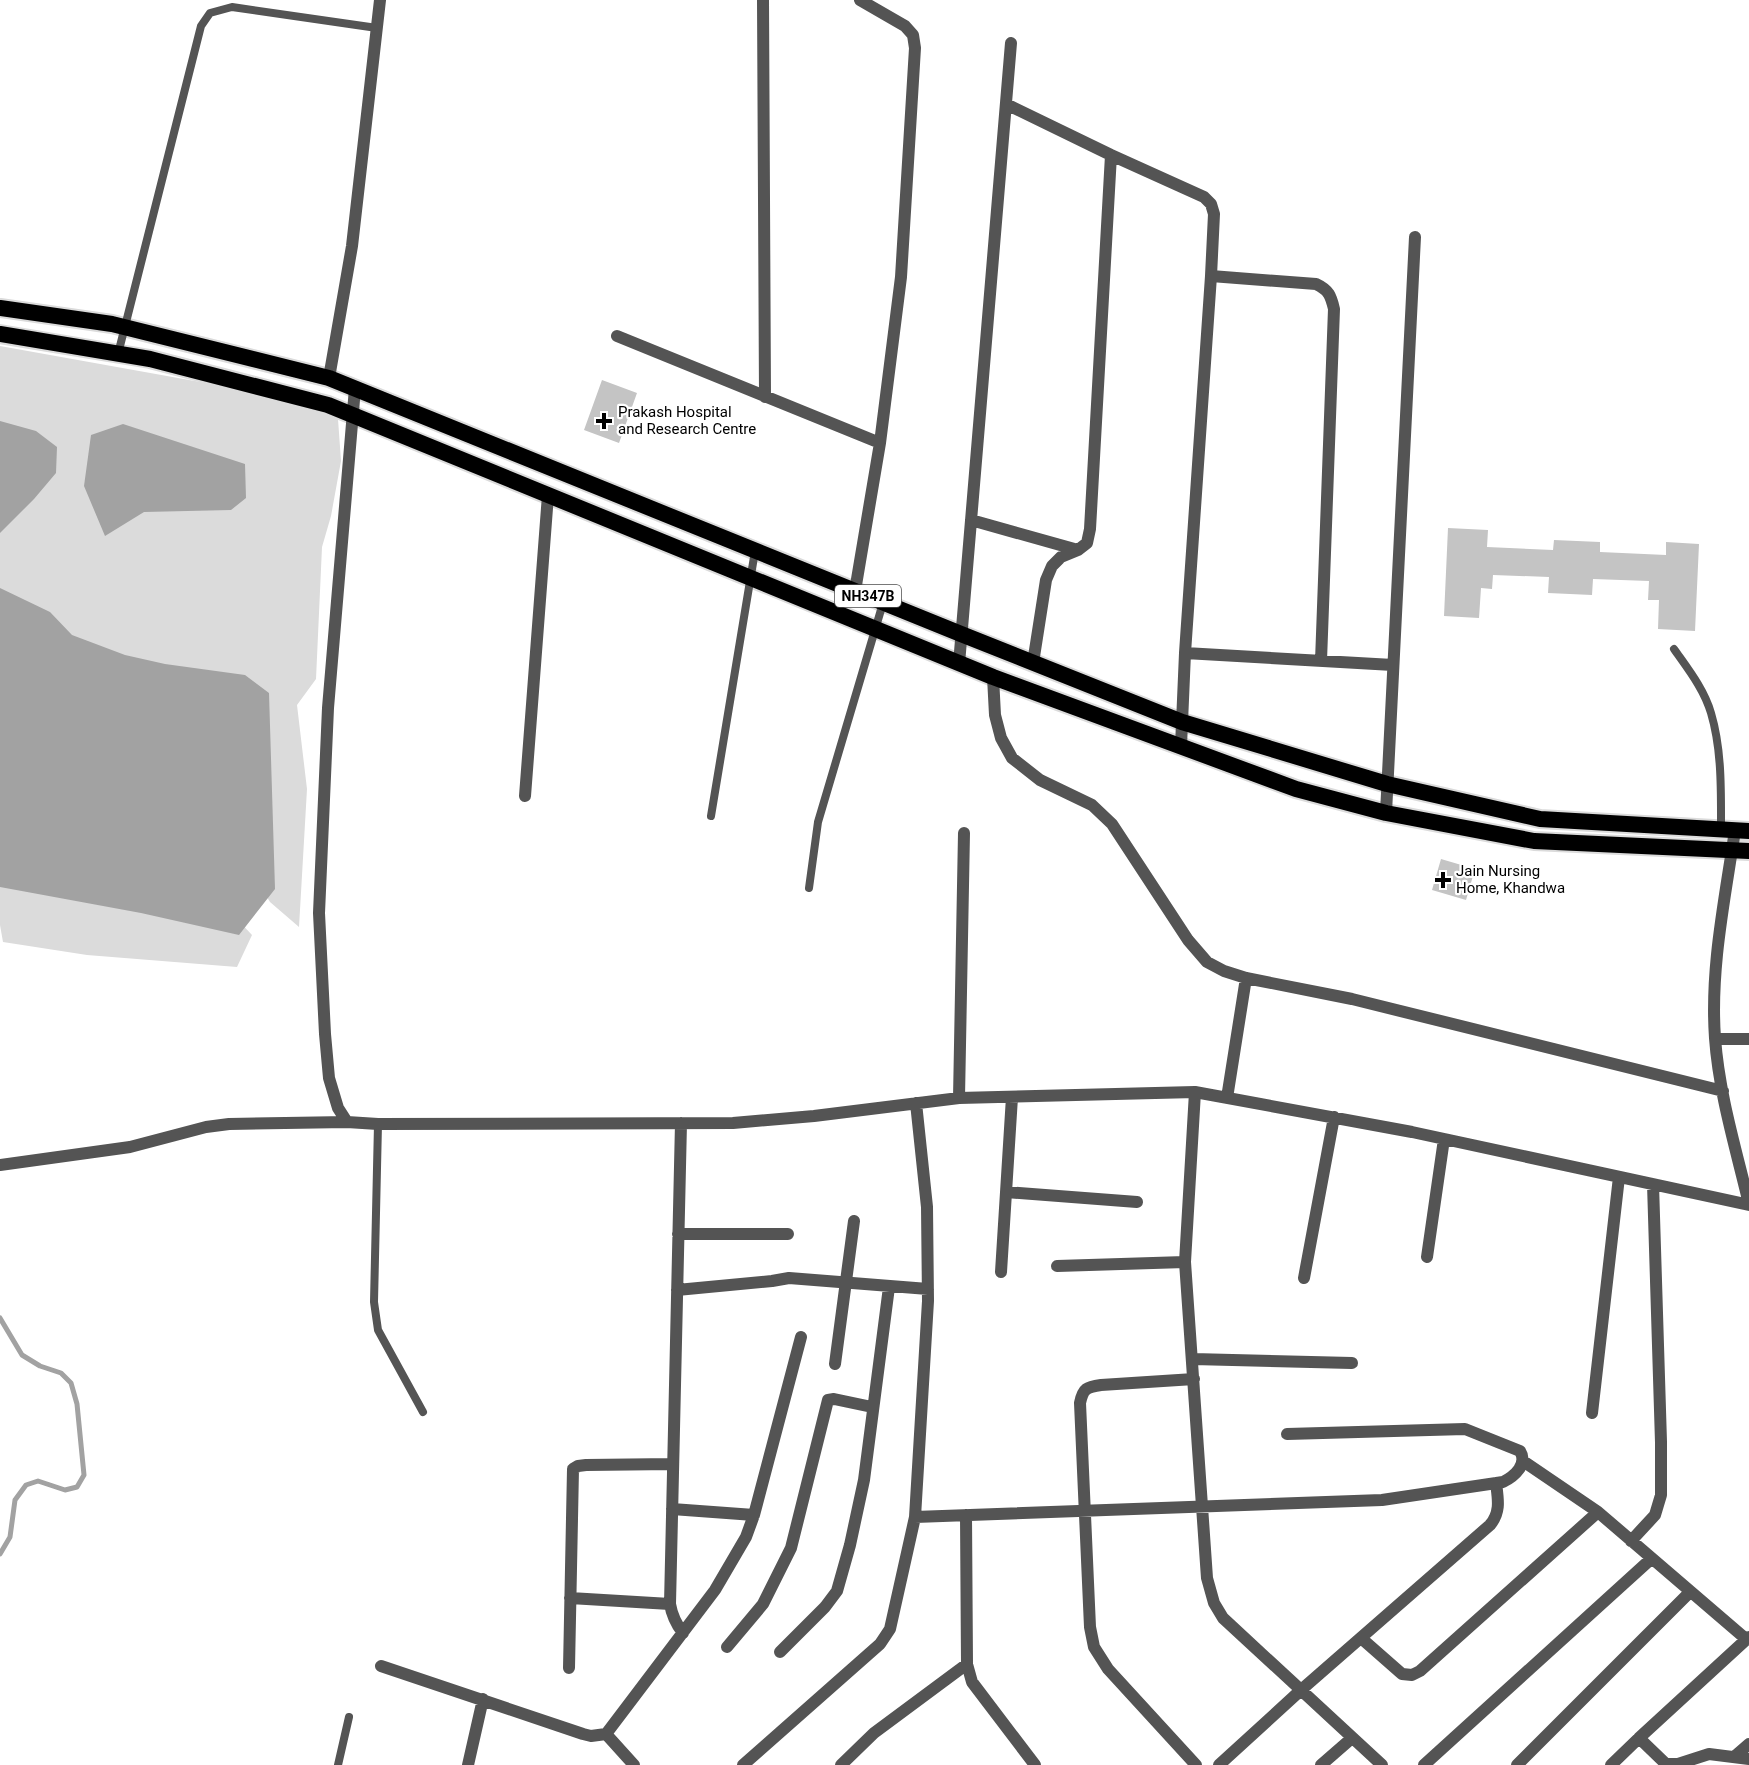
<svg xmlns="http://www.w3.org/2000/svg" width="1749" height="1765" viewBox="0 0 1749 1765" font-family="Roboto,sans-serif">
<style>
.green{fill:#dbdbdb}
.water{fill:#a2a2a2}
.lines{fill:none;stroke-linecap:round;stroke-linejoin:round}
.stream{stroke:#a2a2a2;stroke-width:5}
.building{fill:#c4c4c4}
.trunk-casing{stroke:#dbdbdb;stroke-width:20}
.service{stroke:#545454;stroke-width:8}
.minor{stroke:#545454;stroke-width:12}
.trunk{stroke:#000;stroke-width:16}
.poi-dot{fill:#000;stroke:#fff;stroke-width:2}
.labels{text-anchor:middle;stroke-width:4.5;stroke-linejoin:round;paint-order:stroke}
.shield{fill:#fff;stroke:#4c4c4c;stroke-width:1.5}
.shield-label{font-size:14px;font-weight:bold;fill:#000}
.poi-label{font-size:15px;fill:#000;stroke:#fff;text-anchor:start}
</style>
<rect width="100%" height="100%" fill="#fff"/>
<path class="green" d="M 0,346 L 300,400 L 338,419 L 341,461 L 331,516 L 322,547 L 316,679 L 297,705 L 307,789 L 299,927 L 270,902 L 257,881 L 0,604 Z
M 12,874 L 219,900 L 252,935 L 237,967 L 87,955 L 3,942 L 0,925 L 0,887 Z"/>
<path class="water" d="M 0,421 L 36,431 L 57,447 L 56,473 L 34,499 L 0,533 Z
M 123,424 L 245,464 L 246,498 L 231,510 L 144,512 L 105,536 L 84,486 L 91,435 Z
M 0,588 L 50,612 L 72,635 L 125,655 L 165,664 L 245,675 L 269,693 L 275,889 L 239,935 L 141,913 L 0,887 Z"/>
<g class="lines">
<path class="stream" d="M 0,1318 L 22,1355 L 40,1366 L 61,1373 L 71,1383 L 77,1404 L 84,1475 L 77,1487 L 65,1490 L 38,1481 L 26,1485 L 15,1500 L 10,1537 L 0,1554"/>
</g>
<path class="building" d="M 602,380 L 637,393 L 619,443 L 584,430 Z
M 1448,528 L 1488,530 L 1487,547 L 1553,550 L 1554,540 L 1600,542 L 1600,552 L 1666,555 L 1666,542 L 1699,544 L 1695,631 L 1658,629 L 1659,600 L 1648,600 L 1649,581 L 1593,579 L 1592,595 L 1548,593 L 1549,577 L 1493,575 L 1492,589 L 1481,588 L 1479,618 L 1444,616 Z
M 1441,859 L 1475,869 L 1466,900 L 1432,890 Z"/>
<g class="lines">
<defs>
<path id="trunk" d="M 0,308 L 112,324 L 329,378 L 961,634 L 1182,722 L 1387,784 L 1540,819 L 1749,831
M 0,334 L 150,359 L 328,405 L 993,677 L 1296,789 L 1386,813 L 1534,841 L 1749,851"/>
</defs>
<use href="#trunk" class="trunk-casing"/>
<path class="service" d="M 118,354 L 201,26 L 210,13 L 232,7 L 377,28
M 1674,649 C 1688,669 1704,689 1711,713 C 1722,750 1721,791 1721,829
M 711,816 L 755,551
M 809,888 L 818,822 L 883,603
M 378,1124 L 374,1302 L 378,1330 L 423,1412
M 338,1765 L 349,1717"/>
<path class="minor" d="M 763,0 L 765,397
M 1006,104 L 1111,155 L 1204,197 L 1211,204 L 1214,214 L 1211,276 L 1185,653 L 1181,746
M 1211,276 L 1316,284 C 1329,290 1331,296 1334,309 L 1321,661
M 617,336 L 880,443
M 329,378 L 352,246 L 380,0
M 355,388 L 328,708 L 319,913 L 325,1034 L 329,1078 L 338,1108 L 347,1122 L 378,1124 L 733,1123 L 814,1116 L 959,1098 L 1195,1092 L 1412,1132 L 1749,1205
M 971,520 L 1078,550
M 855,591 L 880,443 L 901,277 L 915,48 L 913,35 L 905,26 L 860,0
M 1185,653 L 1393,665
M 1033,663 L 1046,580 L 1052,566 L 1061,557 L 1078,550 L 1087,543 L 1090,529 L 1111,155
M 959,664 L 1011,43
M 993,677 L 995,715 L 1001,738 L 1012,758 L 1040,780 L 1092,805 L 1112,824 L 1188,940 L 1207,962 L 1224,971 L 1246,978 L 1352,999 L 1723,1091
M 525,796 L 548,495
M 1386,813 L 1415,237
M 1735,830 C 1725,899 1710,968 1715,1038 C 1719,1094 1736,1149 1749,1204
M 1715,1039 L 1749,1039
M 1195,1092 L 1185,1262 L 1207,1578 L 1214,1603 L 1223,1618 L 1382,1765
M 959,1098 L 964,833
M 1227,1098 L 1246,978
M 681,1123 L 670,1604 C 672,1616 676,1624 683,1633
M 0,1165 L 130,1147 L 206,1127 L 229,1124 L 347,1122
M 1006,1192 L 1137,1202
M 678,1234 L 788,1234
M 1427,1257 L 1444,1139
M 1057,1266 L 1185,1262
M 1001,1272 L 1012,1097
M 1304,1278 L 1334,1117
M 677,1290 L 772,1281 L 789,1278 L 928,1289
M 1193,1359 L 1352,1363
M 835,1364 L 854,1221
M 1194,1379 L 1101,1385 C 1087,1387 1083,1388 1080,1403 L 1090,1627 L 1094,1647 L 1108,1669 L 1196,1765
M 1592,1413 L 1619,1177
M 1523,1461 L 1598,1512 L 1746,1639
M 672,1509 L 754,1515
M 966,1515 L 967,1664 L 972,1682 L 1035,1765
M 915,1517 L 1382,1500 L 1503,1482 C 1515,1476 1528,1464 1520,1451 L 1465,1429 L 1287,1434
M 1631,1541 L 1655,1515 L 1661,1495 L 1661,1442 L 1653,1184
M 570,1598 L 670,1604
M 1361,1638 L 1402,1674 L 1412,1675 L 1420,1671 L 1598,1512
M 727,1647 L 763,1604 L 791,1548 L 828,1400 L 834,1399 L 872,1407
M 780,1652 L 825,1607 L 837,1591 L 850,1545 L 864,1480 L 889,1287
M 381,1666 L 583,1734 L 591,1736 L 606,1734 L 715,1590 L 746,1537 L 754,1515 L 801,1337
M 569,1668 L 573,1469 L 578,1466 L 586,1465 L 673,1464
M 606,1734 L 634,1765
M 1639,1738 L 1666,1764 L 1678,1764 L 1709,1754 L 1749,1759
M 1734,1757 L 1749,1744
M 468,1765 L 483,1699
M 743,1765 L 880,1644 L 890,1629 L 915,1517 L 928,1301 L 927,1207 L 916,1103
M 841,1765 L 874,1733 L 967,1664
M 1219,1765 L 1301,1690 L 1490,1525 C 1501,1512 1498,1499 1496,1483
M 1321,1765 L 1352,1738
M 1424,1765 L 1651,1559
M 1517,1765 L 1690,1592
M 1611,1765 L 1639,1738 L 1749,1637"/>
<use href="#trunk" class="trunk"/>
</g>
<g class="poi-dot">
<path d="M601 412h6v6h6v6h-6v6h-6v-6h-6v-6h6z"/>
<path d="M1440 871h6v6h6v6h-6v6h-6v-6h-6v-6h6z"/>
</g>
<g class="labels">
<rect class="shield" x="835" y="585" width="66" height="22" rx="4.5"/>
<g class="shield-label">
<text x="868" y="601">NH347B</text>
</g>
<g class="poi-label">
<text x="618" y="417">Prakash Hospital<tspan x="618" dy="17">and Research Centre</tspan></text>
<text x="1456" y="876">Jain Nursing<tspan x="1456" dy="17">Home, Khandwa</tspan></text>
</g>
</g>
</svg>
